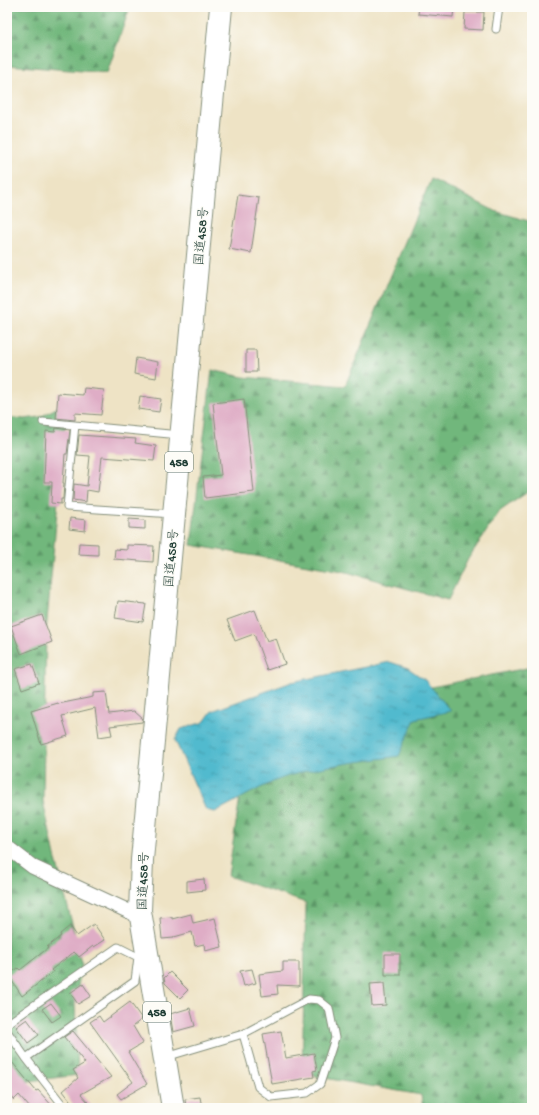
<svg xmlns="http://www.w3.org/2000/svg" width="539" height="1115" viewBox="0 0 539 1115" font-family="'Gochi Hand','Klee One',sans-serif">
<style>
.forest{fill:url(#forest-firs);stroke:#487a58}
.water{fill:url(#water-ripples);stroke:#387c81}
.building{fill:#dfadc6}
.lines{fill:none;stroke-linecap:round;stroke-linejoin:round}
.lane-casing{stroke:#86907c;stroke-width:9}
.street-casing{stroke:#86907c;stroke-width:16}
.highway-casing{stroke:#86907c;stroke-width:24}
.lane{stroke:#fff;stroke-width:7}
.street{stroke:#fff;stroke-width:14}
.highway{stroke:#fff;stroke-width:22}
.labels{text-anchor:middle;stroke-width:3;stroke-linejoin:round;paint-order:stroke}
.shield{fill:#fdfcf7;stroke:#62766e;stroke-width:1}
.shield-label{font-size:12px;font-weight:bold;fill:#1f3d34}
.street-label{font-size:13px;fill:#1f3d34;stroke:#fdfcf7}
</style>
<defs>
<pattern id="forest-firs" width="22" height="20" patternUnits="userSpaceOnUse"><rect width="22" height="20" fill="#71b77c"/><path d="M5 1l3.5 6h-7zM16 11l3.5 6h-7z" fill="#5c9666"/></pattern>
<pattern id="water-ripples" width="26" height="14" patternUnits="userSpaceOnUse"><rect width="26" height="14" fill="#51bace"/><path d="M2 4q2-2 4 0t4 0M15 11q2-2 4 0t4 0" fill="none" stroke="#4398a8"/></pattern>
</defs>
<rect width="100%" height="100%" fill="#fdfcf7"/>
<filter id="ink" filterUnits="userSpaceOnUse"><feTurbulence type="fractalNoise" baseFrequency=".025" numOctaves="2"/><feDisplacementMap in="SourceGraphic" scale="8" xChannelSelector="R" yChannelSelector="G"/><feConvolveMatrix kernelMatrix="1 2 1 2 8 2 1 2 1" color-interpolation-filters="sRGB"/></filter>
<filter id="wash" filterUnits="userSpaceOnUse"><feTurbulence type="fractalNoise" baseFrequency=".012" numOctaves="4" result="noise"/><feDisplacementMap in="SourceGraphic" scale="16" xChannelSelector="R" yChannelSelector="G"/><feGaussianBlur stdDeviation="0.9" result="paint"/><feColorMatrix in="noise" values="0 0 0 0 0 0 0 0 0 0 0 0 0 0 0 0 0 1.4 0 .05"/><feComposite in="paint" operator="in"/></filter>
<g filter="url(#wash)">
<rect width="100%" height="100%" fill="#eee3c5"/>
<path class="forest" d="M 7,7 L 130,7 L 107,73 L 7,65 Z
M 431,179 L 495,211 L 532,222 L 532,489 L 500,511 L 468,559 L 448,600 L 343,571 L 191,545 L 212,370 L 243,377 L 345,386 Z
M 67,402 L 46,632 L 43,801 L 55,856 L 82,963 L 75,1004 L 78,1075 L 13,1083 L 7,1086 L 7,417 L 24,419 L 40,417 Z
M 532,667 L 532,1108 L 423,1108 L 421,1095 L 302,1074 L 306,903 L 228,876 L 251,723 Z"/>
<path class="water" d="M 390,662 L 408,668 L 425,680 L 451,711 L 415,719 L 399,756 C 361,762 310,766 275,781 C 254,790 235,802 215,812 L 206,810 L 175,740 L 181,729 L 204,722 L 212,711 L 292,682 Z"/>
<g id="blocks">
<path class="building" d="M 419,7 L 454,7 L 453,17 L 418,14 Z
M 465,12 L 484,12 L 483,30 L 464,29 Z
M 238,195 L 259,198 L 251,253 L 229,249 Z
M 246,350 L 256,350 L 257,372 L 246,372 Z
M 136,358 L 158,362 L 156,378 L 134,374 Z
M 84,388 L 104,390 L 101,415 L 75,413 L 75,420 L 56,418 L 58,393 L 83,395 Z
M 140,396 L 161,399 L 159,412 L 138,409 Z
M 244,399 L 254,492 L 205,498 L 203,477 L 221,475 L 213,403 Z
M 56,428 L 70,430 L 67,454 L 65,454 L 63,483 L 64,483 L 63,499 L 61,499 L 61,504 L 51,503 L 52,482 L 44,482 L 46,431 L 55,432 Z
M 79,435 L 136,439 L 135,443 L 156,446 L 154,461 L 102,457 L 98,492 L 87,490 L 86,502 L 73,500 L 74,484 L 87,486 L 90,456 L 77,455 Z
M 70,518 L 86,520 L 85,531 L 69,529 Z
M 129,519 L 145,520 L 145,529 L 129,528 Z
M 79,543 L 98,544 L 98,555 L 78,554 Z
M 127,545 L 154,546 L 153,562 L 114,559 L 115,549 L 127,550 Z
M 118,601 L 146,604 L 143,622 L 115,618 Z
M 255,610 L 267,641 L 276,638 L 285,664 L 267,670 L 254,634 L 235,641 L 227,620 Z
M 42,615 L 52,642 L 21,654 L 11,626 Z
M 32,664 L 39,683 L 22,689 L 15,669 Z
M 106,692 L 109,714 L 134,711 L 143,719 L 142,722 L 110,726 L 112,735 L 99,737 L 95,708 L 62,716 L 68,736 L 41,744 L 31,711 L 58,703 L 58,704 L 93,697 L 93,693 Z
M 204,879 L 205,890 L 187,892 L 187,881 Z
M 191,914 L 193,923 L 215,918 L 222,947 L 205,951 L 204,944 L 195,946 L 192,932 L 174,937 L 174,938 L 162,939 L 160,918 L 172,917 L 172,919 Z
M 94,924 L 105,940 L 94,947 L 93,946 L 79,957 L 74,952 L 51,970 L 53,972 L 22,996 L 8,975 L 18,968 L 20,970 L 48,948 L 47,947 L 61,936 L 60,934 L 70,926 L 77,936 Z
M 385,954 L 400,954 L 400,975 L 385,975 Z
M 283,962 L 299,962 L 299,986 L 277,985 L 278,994 L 262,996 L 259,974 L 283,971 Z
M 252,969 L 256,983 L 244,986 L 240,971 Z
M 170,972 L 188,990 L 180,998 L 165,983 L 164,978 Z
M 384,983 L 386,1005 L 372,1006 L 370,984 Z
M 83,984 L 91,996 L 78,1004 L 70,993 Z
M 130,1002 L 142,1019 L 133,1026 L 143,1043 L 128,1052 L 147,1084 L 121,1099 L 117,1094 L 133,1082 L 90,1022 L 99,1016 L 103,1022 Z
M 51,1003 L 61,1016 L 52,1022 L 42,1009 Z
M 190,1008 L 195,1026 L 173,1032 L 170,1014 Z
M 27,1019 L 39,1035 L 28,1043 L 16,1027 Z
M 73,1031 L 111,1077 L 81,1094 L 93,1108 L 76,1108 L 63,1091 L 78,1078 L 73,1070 L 85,1063 L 64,1037 Z
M 281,1031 L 286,1058 L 314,1053 L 317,1070 L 313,1071 L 314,1077 L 272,1084 L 263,1034 Z
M 7,1056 L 36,1091 L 38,1090 L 54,1108 L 30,1108 L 19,1095 L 14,1100 L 7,1091 Z
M 200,1097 L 202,1108 L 186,1108 L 185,1099 Z"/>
</g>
</g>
<g filter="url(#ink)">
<use href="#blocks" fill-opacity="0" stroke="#86907c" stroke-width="1"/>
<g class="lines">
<defs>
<path id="lane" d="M 496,29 L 499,7
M 43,422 L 180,435
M 75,425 L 67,507 L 173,514
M 7,1024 L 118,947 L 144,960
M 7,1031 L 26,1058 L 65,1108
M 166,1057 L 243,1034 L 309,999 L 319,1000 L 329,1008 L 335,1038 L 320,1084 L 307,1093 L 271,1097 L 258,1087 L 243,1034
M 26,1058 L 135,981 L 138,957"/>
<path id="street" d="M 7,847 L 33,867 L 141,917"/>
<path id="highway" d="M 173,1108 L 140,911 L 142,860 L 221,7"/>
</defs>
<use href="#lane" class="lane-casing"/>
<use href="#street" class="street-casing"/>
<use href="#highway" class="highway-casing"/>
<use href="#lane" class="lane"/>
<use href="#street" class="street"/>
<use href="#highway" class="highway"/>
</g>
</g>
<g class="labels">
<g class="shield">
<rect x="165" y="452" width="28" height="20" rx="3"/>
<rect x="143" y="1002" width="28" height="20" rx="3"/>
</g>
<g class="shield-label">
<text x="179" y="466">458</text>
<text x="157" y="1016">458</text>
</g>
<g class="street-label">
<text transform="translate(200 236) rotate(-85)" y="5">国道458号</text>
<text transform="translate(170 558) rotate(-85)" y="5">国道458号</text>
<text transform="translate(142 881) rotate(-88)" y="5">国道458号</text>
</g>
</g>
<rect width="539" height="1115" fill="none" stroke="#fdfcf7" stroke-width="24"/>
</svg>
